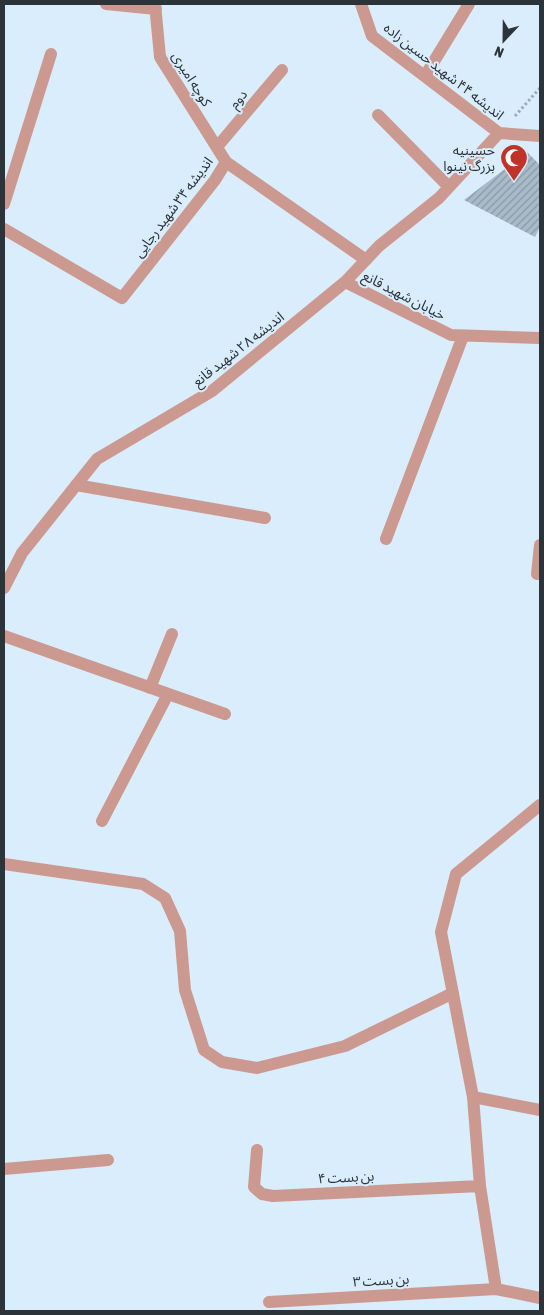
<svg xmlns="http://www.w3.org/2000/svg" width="544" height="1315" viewBox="0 0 544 1315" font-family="'Asap Condensed','Noto Sans Arabic',sans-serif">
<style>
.building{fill:url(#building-hatch)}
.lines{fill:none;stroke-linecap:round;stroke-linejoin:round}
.path{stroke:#9baab6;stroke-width:3;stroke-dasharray:2.5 2.5;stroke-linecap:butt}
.street{stroke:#cc9991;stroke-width:12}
.labels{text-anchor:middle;stroke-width:4;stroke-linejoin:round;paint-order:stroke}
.street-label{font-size:14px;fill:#2c3339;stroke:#d9edfc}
.poi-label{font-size:14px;fill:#2c3339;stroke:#d9edfc;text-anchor:end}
</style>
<defs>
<pattern id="building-hatch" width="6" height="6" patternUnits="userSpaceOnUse" patternTransform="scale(1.25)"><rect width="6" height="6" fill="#a8bbc9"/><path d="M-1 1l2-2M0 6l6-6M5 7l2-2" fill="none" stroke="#8999a4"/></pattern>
</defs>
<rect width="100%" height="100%" fill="#d9edfc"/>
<path class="building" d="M 527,152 L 540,165 L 540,227 L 535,237 L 464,200 Z"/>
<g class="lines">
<path class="path" d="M 515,116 L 540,88"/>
<path class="street" d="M 106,4 L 156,9
M 155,4 L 160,57 L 226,162
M 361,4 L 372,36 L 499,133
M 425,76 L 469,4
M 378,115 L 449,187
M 499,133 L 540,136
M 217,147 L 282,70
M 4,204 L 51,54
M 4,229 L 122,298 L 215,180 L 226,162 L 366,260
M 345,282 L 451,335 L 540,338
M 76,485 L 265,518
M 386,539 L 463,336
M 537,574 L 540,545
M 4,588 L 22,553 L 97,459 L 212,391 L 345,282 L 379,246 L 439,198 L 499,133
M 4,636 L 225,714
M 150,688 L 172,634
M 540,805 L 456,874 L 441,932 L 473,1097 L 480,1186 L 496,1289 L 540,1298
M 102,821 L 168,694
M 4,864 L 143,884 L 165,898 L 180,931 L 185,990 L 204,1050 L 222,1062 L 257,1068 L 345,1046 L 453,993
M 473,1097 L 540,1110
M 257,1150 L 254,1187 L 262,1194 L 273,1196 L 480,1186
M 4,1169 L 108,1160
M 269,1302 L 496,1289"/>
</g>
<defs>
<symbol id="mosque-pin" viewBox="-11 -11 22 30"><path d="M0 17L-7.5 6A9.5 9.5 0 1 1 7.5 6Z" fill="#c03328" stroke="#d9edfc"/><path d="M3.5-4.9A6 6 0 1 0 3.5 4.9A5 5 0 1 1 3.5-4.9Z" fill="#fff"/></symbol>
</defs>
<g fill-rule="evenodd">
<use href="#mosque-pin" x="498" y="142" width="32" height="43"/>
</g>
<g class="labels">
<g class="street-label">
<text transform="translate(444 71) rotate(38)" y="5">اندیشه ۴۴ شهید حسین زاده</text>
<text transform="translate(192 79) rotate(58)" y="5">کوچه امیری</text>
<text transform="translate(238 99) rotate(-50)" y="5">دوم</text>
<text transform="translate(173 207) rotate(-53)" y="5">اندیشه ۳۴ شهید رجایی</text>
<text transform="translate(404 295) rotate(27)" y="5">خیابان شهید قانع</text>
<text transform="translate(238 349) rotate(-38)" y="5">اندیشه ۲۸ شهید قانع</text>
<text transform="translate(346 1177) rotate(-3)" y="5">بن بست ۴</text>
<text transform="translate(381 1280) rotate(-3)" y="5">بن بست ۳</text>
</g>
<g class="poi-label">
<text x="495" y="155">حسینیه<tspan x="495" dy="16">بزرگ نینوا</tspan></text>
</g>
</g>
<rect width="544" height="1315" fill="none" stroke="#2c3339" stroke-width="10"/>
<g transform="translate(504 40) rotate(202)" stroke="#d9edfc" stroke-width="4" paint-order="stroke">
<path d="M0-4L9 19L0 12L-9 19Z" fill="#2c3339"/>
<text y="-8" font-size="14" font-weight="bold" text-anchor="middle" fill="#2c3339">N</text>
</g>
</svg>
